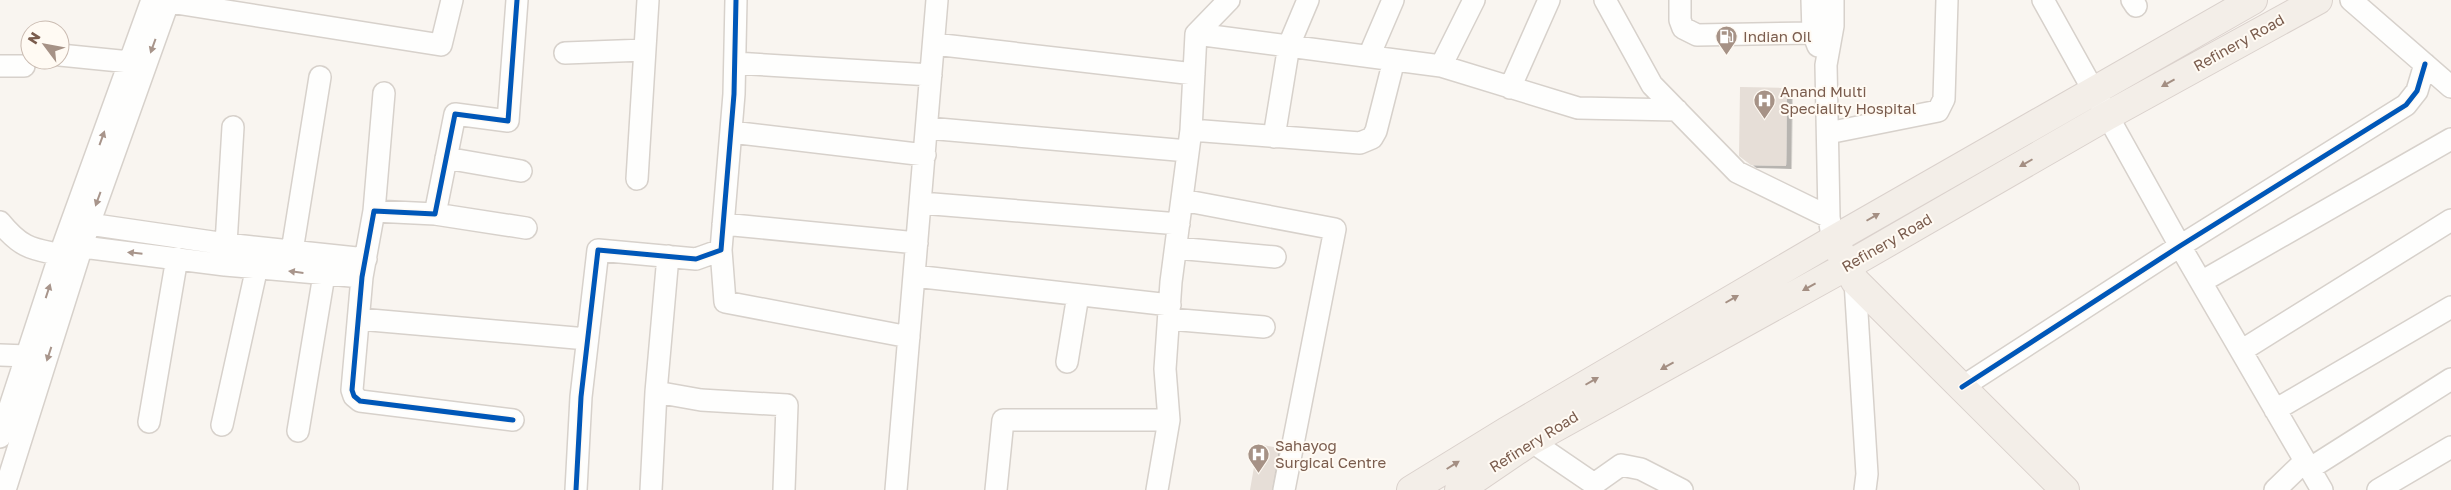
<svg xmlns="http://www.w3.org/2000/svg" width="2451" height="490" viewBox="0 0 2451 490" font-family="'Golos Text',sans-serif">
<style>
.building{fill:#e6ded7;filter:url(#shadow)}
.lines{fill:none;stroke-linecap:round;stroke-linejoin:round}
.minor-casing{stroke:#d7d1cb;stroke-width:24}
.major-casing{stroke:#dad1cc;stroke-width:30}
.minor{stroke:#fefefd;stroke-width:21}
.major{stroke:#f3eee8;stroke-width:28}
.cycleway-casing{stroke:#fffaf3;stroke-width:8}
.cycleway{stroke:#0057b8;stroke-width:5}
.oneway{fill:#a8958b}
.oneway2{fill:#a48f83}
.labels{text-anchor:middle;stroke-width:4;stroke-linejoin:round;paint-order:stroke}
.poi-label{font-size:15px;fill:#7a5c4d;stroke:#fffaf3;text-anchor:start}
.street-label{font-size:15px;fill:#7a5c4d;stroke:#fffaf3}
</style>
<defs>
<filter id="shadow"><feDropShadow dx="5.5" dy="3" stdDeviation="0" flood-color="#0004"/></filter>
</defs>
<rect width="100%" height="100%" fill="#f9f5f0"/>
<path class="building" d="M 1740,87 L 1787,88 L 1786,166 L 1751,165 L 1739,156 Z
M 1258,444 L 1279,448 L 1272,490 L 1250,490 Z"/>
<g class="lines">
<defs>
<path id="minor" d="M 157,0 L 441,45 L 452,0
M 1605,0 L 1652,85 L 1737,172 L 1829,217
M 1680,0 L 1680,20 L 1683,28 L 1697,35 L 1813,33
M 1812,0 L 1813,33 L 1818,46
M 2043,0 L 2180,246 L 2322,490
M 2132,0 L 2136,6
M 2351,0 L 2451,87
M 1196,34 L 1441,66 L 1578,108 L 1677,110
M 934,44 L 1194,74
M 565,53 L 645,50
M 60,55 L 130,62
M 1369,56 L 1393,0
M 735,63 L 931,75
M 0,66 L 24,66
M 1441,66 L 1474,0
M 1510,88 L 1549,0
M 927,128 L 1188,151
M 1191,130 L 1360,143 L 1372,138 L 1376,131 L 1394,60
M 731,132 L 925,155
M 1828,133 L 1938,111 L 1944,99 L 1947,0
M 1274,137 L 1289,45 L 1308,0
M 446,158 L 521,171
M 637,179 L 648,0
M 1182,200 L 1335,229 L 1284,490
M 921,203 L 1179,224
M 374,211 L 384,93
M 435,214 L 526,228
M 0,222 C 26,254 37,248 73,258
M 89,224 L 226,244 L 366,259
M 723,224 L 917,243
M 1831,230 L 1829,217 L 1826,65 L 1833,26 L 1833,0
M 226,244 L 233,127
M 83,247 L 225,265 L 362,277
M 1176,248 L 1275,257
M 721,250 L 725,302 L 909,337
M 292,251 L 320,77
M 914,276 L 1170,305
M 1855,281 L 1867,474 L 1865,490
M 2201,282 L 2451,139
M 359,319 L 587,339
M 1169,319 L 1264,327
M 2241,351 L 2451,220
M 0,355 L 27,356
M 1067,362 L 1078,295
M 1962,387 L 2180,246 L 2406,105 L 2417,91 L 2425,64
M 656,392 L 701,400 L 787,405 L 784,490
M 2275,410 L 2451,307
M 513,420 L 360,401 L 354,396 L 352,390 L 362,277 L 374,211 L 435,214 L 455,114 L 508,121 L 517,0
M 149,422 L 177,258
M 222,425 L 257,267
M 298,431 L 324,275
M 0,437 L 60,254 L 152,0
M 1531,441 L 1594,484 L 1621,465 L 1641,469 L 1682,490
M 2309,469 L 2451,379
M 5,490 L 89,224 L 169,0
M 576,490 L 581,397 L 598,250 L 696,259 L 721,250 L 734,94 L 736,0
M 651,490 L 656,392 L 668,256
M 896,490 L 937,0
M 996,490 L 1003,420 L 1169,420
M 1157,490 L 1169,420 L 1165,369 L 1171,282 L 1191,130 L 1196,34 L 1229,0
M 2275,490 L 2305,461
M 2378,490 L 2451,447"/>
<path id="major" d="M 1839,250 L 1855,281 L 2065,490
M 1411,490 L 1507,431 L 1833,240 L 2253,0
M 1459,490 L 1531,441 L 1847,266 L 2107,116 L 2318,0"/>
</defs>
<use href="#minor" class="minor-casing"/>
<use href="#major" class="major-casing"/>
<use href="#minor" class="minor"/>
<use href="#major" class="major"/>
<defs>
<path id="cycleway" d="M 1962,387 L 2180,246 L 2406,105 L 2417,91 L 2425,64
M 513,420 L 360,401 L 354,396 L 352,390 L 362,277 L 374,211 L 435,214 L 455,114 L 508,121 L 517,0
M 576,490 L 581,397 L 598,250 L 696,259 L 721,250 L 734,94 L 736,0"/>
</defs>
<use href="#cycleway" class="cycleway-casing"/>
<use href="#cycleway" class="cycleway"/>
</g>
<defs><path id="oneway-solid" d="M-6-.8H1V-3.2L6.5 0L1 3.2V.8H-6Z" transform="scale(1.25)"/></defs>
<g class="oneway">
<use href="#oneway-solid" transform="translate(153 46) rotate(110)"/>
<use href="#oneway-solid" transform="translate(102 138) rotate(-70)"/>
<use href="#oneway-solid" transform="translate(98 199) rotate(110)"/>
<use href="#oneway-solid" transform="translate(135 253) rotate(-174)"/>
<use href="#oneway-solid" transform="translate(296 272) rotate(-173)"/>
<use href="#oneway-solid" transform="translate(48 291) rotate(-72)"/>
<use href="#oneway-solid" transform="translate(49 354) rotate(108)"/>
</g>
<g class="oneway2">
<use href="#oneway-solid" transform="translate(2168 83) rotate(151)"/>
<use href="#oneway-solid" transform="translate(2026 163) rotate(150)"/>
<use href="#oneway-solid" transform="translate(1873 217) rotate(-30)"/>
<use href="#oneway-solid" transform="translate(1809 287) rotate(151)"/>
<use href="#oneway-solid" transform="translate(1732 299) rotate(-30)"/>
<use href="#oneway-solid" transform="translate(1667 366) rotate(151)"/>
<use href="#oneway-solid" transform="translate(1592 381) rotate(-30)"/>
<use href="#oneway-solid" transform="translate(1453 465) rotate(-32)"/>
</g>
<defs>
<symbol id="fuel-pin" viewBox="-11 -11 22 30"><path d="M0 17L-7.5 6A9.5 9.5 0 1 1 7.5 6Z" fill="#a69286" stroke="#fffaf3"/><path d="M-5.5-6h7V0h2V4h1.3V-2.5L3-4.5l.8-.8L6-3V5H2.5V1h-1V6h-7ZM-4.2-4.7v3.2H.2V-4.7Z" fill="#fff"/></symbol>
<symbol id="hospital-pin" viewBox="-11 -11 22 30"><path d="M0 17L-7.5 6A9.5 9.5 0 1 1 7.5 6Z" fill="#a69286" stroke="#fffaf3"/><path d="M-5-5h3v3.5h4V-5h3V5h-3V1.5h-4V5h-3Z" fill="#fff"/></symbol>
</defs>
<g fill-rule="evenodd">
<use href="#fuel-pin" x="1714" y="24" width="25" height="34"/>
<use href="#hospital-pin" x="1752" y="88" width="25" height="34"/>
<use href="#hospital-pin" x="1246" y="442" width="25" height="34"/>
</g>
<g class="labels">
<g class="poi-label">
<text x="1743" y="42">Indian Oil</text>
<text x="1780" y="97">Anand Multi<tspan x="1780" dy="17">Speciality Hospital</tspan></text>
<text x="1275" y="451">Sahayog<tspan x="1275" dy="17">Surgical Centre</tspan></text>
</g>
<g class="street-label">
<text transform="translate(2239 43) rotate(-29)" y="5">Refinery Road</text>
<text transform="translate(1887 243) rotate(-30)" y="5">Refinery Road</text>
<text transform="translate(1534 442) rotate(-32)" y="5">Refinery Road</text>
</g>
</g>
<g transform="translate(45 45) rotate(302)"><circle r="24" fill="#fffaf3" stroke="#cabbb1"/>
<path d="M0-4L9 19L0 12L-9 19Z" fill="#a69286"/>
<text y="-8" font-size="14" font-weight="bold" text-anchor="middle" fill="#7a5c4d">N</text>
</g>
</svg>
